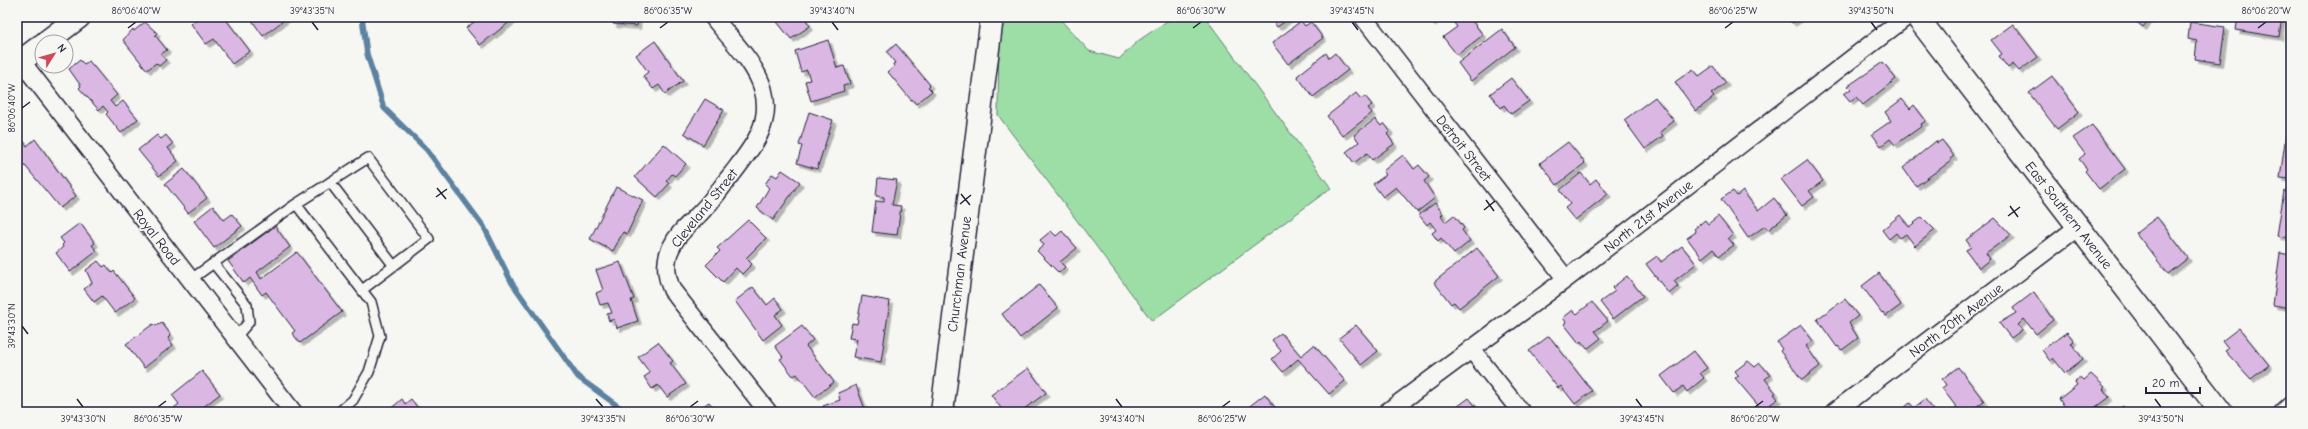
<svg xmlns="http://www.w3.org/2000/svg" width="2308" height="429" viewBox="0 0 2308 429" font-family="'Comic Neue',sans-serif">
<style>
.green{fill:#9ddea7;stroke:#608071}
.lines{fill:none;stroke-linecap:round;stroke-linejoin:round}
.stream{stroke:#5c82a0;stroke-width:5.5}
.building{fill:#dbb8e3;stroke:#22223b;filter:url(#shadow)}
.service-casing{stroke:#22223b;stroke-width:12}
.minor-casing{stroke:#22223b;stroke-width:20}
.tertiary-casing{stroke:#22223b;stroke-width:25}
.secondary-casing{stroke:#22223b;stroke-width:25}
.service{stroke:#f6f6f2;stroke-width:9}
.minor{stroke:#f6f6f2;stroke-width:17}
.tertiary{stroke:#f6f6f2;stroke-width:22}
.secondary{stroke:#f6f6f2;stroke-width:22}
.ticks{fill:none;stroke:#22223b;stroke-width:1.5}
.labels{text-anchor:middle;stroke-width:3.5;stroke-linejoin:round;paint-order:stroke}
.street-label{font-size:14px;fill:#22223b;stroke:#f6f6f2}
.neatline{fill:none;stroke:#22223b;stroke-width:1.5}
.ticks-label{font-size:10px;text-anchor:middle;fill:#22223b}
</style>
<defs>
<filter id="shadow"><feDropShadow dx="3.5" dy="3.5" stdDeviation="0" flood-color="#0004"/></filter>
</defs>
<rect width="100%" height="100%" fill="#f6f6f2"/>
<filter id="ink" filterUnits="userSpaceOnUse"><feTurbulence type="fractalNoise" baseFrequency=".025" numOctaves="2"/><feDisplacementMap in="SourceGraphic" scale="8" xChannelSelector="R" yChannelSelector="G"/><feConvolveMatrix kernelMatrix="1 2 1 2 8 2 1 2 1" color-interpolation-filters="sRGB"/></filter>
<g filter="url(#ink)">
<path class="green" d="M 1015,17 L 1058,17 L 1089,51 L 1119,59 L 1138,41 L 1173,17 L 1205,17 L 1331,188 L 1152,321 L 998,115 L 999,30 Z"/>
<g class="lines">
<path class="stream" d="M 362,17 L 367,54 L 384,108 L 427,150 L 484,227 L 512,283 L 578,377 L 626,412"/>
</g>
<path class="building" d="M 200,17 L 224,17 L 250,51 L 232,64 L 214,39 L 206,44 L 191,24 Z
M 254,17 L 288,17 L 263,36 L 251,19 Z
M 481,17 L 516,17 L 480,45 L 466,28 Z
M 614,17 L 638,17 L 637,26 L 613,24 Z
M 773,17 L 804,17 L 810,26 L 791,39 Z
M 1270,17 L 1291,17 L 1277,27 Z
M 1427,17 L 1439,17 L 1431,23 Z
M 1456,17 L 1469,17 L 1483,35 L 1457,55 L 1443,37 L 1457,27 L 1452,20 Z
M 1788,17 L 1801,17 L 1792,23 Z
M 2131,17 L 2151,17 L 2143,27 Z
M 2238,17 L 2282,17 L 2279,37 L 2236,30 Z
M 1301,21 L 1305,26 L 1311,22 L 1323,38 L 1288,64 L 1272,43 Z
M 145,22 L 157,33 L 155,35 L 167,50 L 161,54 L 166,60 L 159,66 L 156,63 L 147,70 L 123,40 L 133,29 L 134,31 Z
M 2190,22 L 2225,27 L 2220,63 L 2195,59 L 2197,41 L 2188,39 Z
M 2013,24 L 2038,57 L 2019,71 L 2013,64 L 2008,68 L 1999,56 L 2002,54 L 1991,40 Z
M 1502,29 L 1515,47 L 1471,81 L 1458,63 Z
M 828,40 L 837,68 L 844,66 L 850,84 L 843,86 L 844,91 L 811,101 L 805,81 L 810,80 L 807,70 L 801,72 L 795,51 Z
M 655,41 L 683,81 L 665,94 L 659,85 L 653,89 L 643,76 L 648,72 L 636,55 Z
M 896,44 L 930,85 L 928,87 L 932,91 L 916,104 L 912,99 L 911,100 L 888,72 L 894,67 L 893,64 L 895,63 L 887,52 Z
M 1326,53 L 1329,58 L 1335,53 L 1348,70 L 1313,97 L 1297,76 Z
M 80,60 L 84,64 L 89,61 L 117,95 L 110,101 L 115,107 L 123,101 L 138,119 L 121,133 L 106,114 L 108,112 L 103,106 L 99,110 L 79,88 L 81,86 L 69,69 Z
M 1883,62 L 1896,79 L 1863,105 L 1856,97 L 1850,101 L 1844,94 L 1851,89 L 1848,86 Z
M 1713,66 L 1726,83 L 1711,94 L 1714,97 L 1696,111 L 1675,82 L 1693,69 L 1699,76 Z
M 2052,76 L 2079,112 L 2057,129 L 2029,93 Z
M 1511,78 L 1529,101 L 1511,114 L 1504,105 L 1501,108 L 1490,94 Z
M 1356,93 L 1361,99 L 1365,96 L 1372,105 L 1368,108 L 1372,113 L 1343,136 L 1327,116 Z
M 1655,97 L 1674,121 L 1660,132 L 1663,136 L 1645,149 L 1624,120 Z
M 705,99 L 724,110 L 703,145 L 684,133 Z
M 1902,99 L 1910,109 L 1914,105 L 1926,121 L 1921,124 L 1922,126 L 1895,145 L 1890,139 L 1881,146 L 1872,134 L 1891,121 L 1885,112 Z
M 809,112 L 833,120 L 817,169 L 797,163 L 802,146 L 799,145 Z
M 1375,119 L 1381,126 L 1384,123 L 1390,131 L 1387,134 L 1394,144 L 1372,160 L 1367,153 L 1354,163 L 1346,152 L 1359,142 L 1354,135 Z
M 2092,125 L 2125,169 L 2099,189 L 2085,171 L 2087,169 L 2079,159 L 2085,154 L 2073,138 Z
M 2286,134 L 2291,135 L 2291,179 L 2280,178 Z
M 157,135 L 161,139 L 166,135 L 173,144 L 168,148 L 178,161 L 159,176 L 138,150 Z
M 35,139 L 76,196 L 60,208 L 17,156 L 17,145 L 23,140 L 27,146 Z
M 1942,140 L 1954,156 L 1950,159 L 1951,161 L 1916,186 L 1903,168 L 1936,141 L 1937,143 Z
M 1568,142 L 1585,163 L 1557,185 L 1540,163 Z
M 664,144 L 686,164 L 675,176 L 672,174 L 666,181 L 669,184 L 657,197 L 635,177 Z
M 1403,155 L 1414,169 L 1419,165 L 1429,177 L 1424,181 L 1435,198 L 1417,212 L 1396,187 L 1383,197 L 1373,184 L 1386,175 L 1383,171 Z
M 1807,160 L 1823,181 L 1809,191 L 1814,197 L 1802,206 L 1781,179 Z
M 184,169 L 207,198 L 188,213 L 165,184 Z
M 782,170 L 800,182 L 773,220 L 757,208 L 769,188 L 765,184 L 772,174 L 777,177 Z
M 1581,173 L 1590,184 L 1596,179 L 1608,194 L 1575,220 L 1565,208 L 1570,204 L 1560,190 Z
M 878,178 L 897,180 L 892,205 L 901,206 L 897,235 L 872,232 L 876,201 L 884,202 L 884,197 L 876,196 Z
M 616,187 L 643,200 L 627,234 L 623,232 L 613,251 L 590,239 Z
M 1733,191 L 1737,196 L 1743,191 L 1758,211 L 1774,198 L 1787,215 L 1768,230 L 1765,226 L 1748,238 L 1721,199 Z
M 2284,191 L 2291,193 L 2291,238 L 2277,236 Z
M 1435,203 L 1443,214 L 1441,216 L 1445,222 L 1454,215 L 1464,228 L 1462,230 L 1470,241 L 1454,254 L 1441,238 L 1438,241 L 1432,233 L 1436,230 L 1430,222 L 1427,225 L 1419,215 Z
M 213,206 L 224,220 L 232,214 L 242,226 L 214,248 L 194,221 Z
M 1900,215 L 1909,227 L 1922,217 L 1935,230 L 1915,246 L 1906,234 L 1900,238 L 1896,233 L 1889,239 L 1882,230 Z
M 1718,216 L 1733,235 L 1728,238 L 1734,245 L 1719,256 L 1713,249 L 1702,258 L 1687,238 L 1696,232 L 1694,229 L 1705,220 L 1708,224 Z
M 2157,217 L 2188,258 L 2168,274 L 2136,233 Z
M 1995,218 L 2011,235 L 1986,253 L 1990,259 L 1979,268 L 1966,250 L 1971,247 L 1966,240 Z
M 748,220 L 766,238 L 746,258 L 752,264 L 742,274 L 736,268 L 723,282 L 706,265 L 720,251 L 717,248 Z
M 80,223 L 95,243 L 92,245 L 97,251 L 70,272 L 56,253 L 63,247 L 62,245 L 64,243 L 60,238 Z
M 275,226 L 290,247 L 257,272 L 261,279 L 297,252 L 342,312 L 300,343 L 292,333 L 295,331 L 266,292 L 262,295 L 250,278 L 244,283 L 228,261 Z
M 1051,231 L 1056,236 L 1062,231 L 1077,248 L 1060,262 L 1065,267 L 1059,273 L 1037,251 L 1044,245 L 1040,240 Z
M 1682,246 L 1696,264 L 1674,281 L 1678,286 L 1669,294 L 1646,264 L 1657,256 L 1661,262 Z
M 1477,248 L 1499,276 L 1459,308 L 1454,302 L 1451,304 L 1434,282 Z
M 2280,253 L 2291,255 L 2291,308 L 2273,305 Z
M 98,261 L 103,267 L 106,265 L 112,273 L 114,271 L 135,298 L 115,313 L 102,296 L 94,302 L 84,289 L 92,283 L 86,270 Z
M 620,262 L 634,299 L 631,300 L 638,321 L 617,328 L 614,319 L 609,321 L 607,314 L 612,313 L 608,303 L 600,305 L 596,293 L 603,290 L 596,270 Z
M 1879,273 L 1901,305 L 1886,316 L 1883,312 L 1882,313 L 1862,286 Z
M 1627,276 L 1643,296 L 1613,319 L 1600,302 L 1615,291 L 1612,288 Z
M 1039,285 L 1058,308 L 1020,338 L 1002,314 Z
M 753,287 L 767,305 L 775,298 L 783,309 L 775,315 L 782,325 L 763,340 L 735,301 Z
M 2034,292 L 2053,320 L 2036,334 L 2024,319 L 2018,325 L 2022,330 L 2011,338 L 1999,323 L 2016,313 L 2013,308 Z
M 862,296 L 890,301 L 881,362 L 853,357 L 857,339 L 849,338 L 852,323 L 857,324 Z
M 1845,299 L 1858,316 L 1849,323 L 1858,338 L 1842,350 L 1838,346 L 1837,347 L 1817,319 Z
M 1592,302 L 1608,321 L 1595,331 L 1601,338 L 1587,349 L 1581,341 L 1579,343 L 1564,324 L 1566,322 L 1563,318 L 1573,310 L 1577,314 Z
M 162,323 L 171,335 L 168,338 L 173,345 L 144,368 L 126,344 L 153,324 L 155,326 Z
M 1356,325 L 1378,351 L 1361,365 L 1339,338 Z
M 1801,325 L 1813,341 L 1806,346 L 1820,366 L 1802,380 L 1780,351 L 1782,349 L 1777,342 Z
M 802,326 L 813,340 L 806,346 L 834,382 L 815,397 L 797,374 L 793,376 L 780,359 L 783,357 L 775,346 Z
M 2239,328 L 2269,365 L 2251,379 L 2225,351 L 2228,349 L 2222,341 Z
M 2067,332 L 2074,341 L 2071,343 L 2083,359 L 2065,373 L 2053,358 L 2050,361 L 2042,350 Z
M 1281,333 L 1301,356 L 1314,345 L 1345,381 L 1329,394 L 1298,359 L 1283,372 L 1272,359 L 1281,351 L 1272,340 Z
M 1549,336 L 1592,391 L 1575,404 L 1561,386 L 1558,388 L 1529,351 Z
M 658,342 L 673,361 L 670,363 L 686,384 L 667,397 L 658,385 L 652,389 L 644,377 L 650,373 L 638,357 Z
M 1694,351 L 1707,368 L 1700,373 L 1704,378 L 1687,392 L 1683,386 L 1674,393 L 1661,376 Z
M 1748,361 L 1755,367 L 1760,363 L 1770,375 L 1765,379 L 1776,393 L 1774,394 L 1778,399 L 1762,410 L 1735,378 L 1739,376 L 1735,371 Z
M 1958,367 L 1984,401 L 1969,412 L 1960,412 L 1942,388 L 1946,385 L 1942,379 Z
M 1028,368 L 1046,393 L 1020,412 L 1004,412 L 991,395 Z
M 202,371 L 220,394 L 197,412 L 177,412 L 174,408 L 179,404 L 172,395 Z
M 2091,374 L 2105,387 L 2103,389 L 2109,397 L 2089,412 L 2069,412 L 2059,399 L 2077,385 L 2075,382 L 2081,377 L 2084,380 Z
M 856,385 L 866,412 L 825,412 L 823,406 L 840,400 L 838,393 Z
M 1265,394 L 1278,412 L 1248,412 L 1246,409 Z
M 1469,398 L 1480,412 L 1450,412 Z
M 402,399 L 405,404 L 411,399 L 421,412 L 387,412 Z
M 1925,399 L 1935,412 L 1899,412 L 1910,403 L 1914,408 Z
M 709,402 L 717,412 L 695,412 Z
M 2123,406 L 2128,412 L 2115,412 Z"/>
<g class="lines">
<defs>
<path id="service" d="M 330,182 L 394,266
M 296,204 L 371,302 L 380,336 L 369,372 L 353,400 L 339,412
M 214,264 L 247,305 L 249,322 L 235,338
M 190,280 L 296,204 L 368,158 L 429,239 L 362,290"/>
<path id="minor" d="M 713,17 C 730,39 755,62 763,89 C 773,124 752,148 732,174 C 722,186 713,200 702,211 C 692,222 678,232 672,246 C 664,260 666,276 672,290 L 768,412
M 1363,17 L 1566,279
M 21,61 L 293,412
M 1471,349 L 1521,412
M 1387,412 L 1566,279 L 1906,17
M 1834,412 L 2078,227
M 2283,412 L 2291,405"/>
<path id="tertiary" d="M 1917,17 L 2221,412
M 46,42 L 79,17
M 17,64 L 42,45"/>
<path id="secondary" d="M 942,412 L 992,17"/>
</defs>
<use href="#service" class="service-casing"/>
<use href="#minor" class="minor-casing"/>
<use href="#tertiary" class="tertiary-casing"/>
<use href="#secondary" class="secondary-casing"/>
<use href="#service" class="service"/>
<use href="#minor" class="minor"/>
<use href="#tertiary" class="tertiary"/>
<use href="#secondary" class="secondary"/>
</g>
</g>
<path class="ticks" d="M 312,22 L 318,30M 832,22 L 838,30M 1352,22 L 1358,30M 1871,22 L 1877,30M 128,28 L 136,22M 660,28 L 668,22M 1193,28 L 1201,22M 1725,28 L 1733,22M 2258,28 L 2266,22M 22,108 L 30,102M 437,188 L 446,199M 961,194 L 970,205M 436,197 L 447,189M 1486,200 L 1494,211M 960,204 L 971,195M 2010,206 L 2018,217M 1484,210 L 1495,201M 2008,216 L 2020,207M 22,326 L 28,334M 77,399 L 83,407M 596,399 L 603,407M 1116,399 L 1122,407M 1636,399 L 1642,407M 2155,399 L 2161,407M 158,407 L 166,401M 690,407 L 698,401M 1222,407 L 1230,401M 1755,407 L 1763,401"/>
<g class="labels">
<g class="street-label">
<text transform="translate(1464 148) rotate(52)" y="5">Detroit Street</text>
<text transform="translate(704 208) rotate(-51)" y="5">Cleveland Street</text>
<text transform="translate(2069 215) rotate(52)" y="5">East Southern Avenue</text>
<text transform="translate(1648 216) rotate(-38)" y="5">North 21st Avenue</text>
<text transform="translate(157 237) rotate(52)" y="5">Royal Road</text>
<text transform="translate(959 274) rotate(-83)" y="5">Churchman Avenue</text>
<text transform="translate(1956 320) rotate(-37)" y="5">North 20th Avenue</text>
</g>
</g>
<rect width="2308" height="429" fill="none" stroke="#f6f6f2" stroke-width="44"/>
<g transform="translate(54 54) rotate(53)"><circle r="19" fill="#f6f6f2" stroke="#a1a1a9"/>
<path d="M0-3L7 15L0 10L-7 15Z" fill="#d1495b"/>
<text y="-6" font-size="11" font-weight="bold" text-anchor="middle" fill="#22223b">N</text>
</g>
<path d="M2146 387v6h54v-6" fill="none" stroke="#22223b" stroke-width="2"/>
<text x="2152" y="387" font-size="12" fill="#22223b" stroke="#f6f6f2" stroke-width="3" paint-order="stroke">20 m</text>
<rect x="22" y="22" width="2264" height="385" class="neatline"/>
<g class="ticks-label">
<text x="136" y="14">86°06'40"W</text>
<text x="312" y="14">39°43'35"N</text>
<text x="668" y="14">86°06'35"W</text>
<text x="832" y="14">39°43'40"N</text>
<text x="1201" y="14">86°06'30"W</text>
<text x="1352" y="14">39°43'45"N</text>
<text x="1733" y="14">86°06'25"W</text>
<text x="1871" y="14">39°43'50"N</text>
<text x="2266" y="14">86°06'20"W</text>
<text transform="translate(11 108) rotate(-90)" y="4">86°06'40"W</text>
<text transform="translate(11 326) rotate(-90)" y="4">39°43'30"N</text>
<text x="83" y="422">39°43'30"N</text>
<text x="158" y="422">86°06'35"W</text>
<text x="603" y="422">39°43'35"N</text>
<text x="690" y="422">86°06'30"W</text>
<text x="1122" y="422">39°43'40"N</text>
<text x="1222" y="422">86°06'25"W</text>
<text x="1642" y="422">39°43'45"N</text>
<text x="1755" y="422">86°06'20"W</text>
<text x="2161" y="422">39°43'50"N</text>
</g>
</svg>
